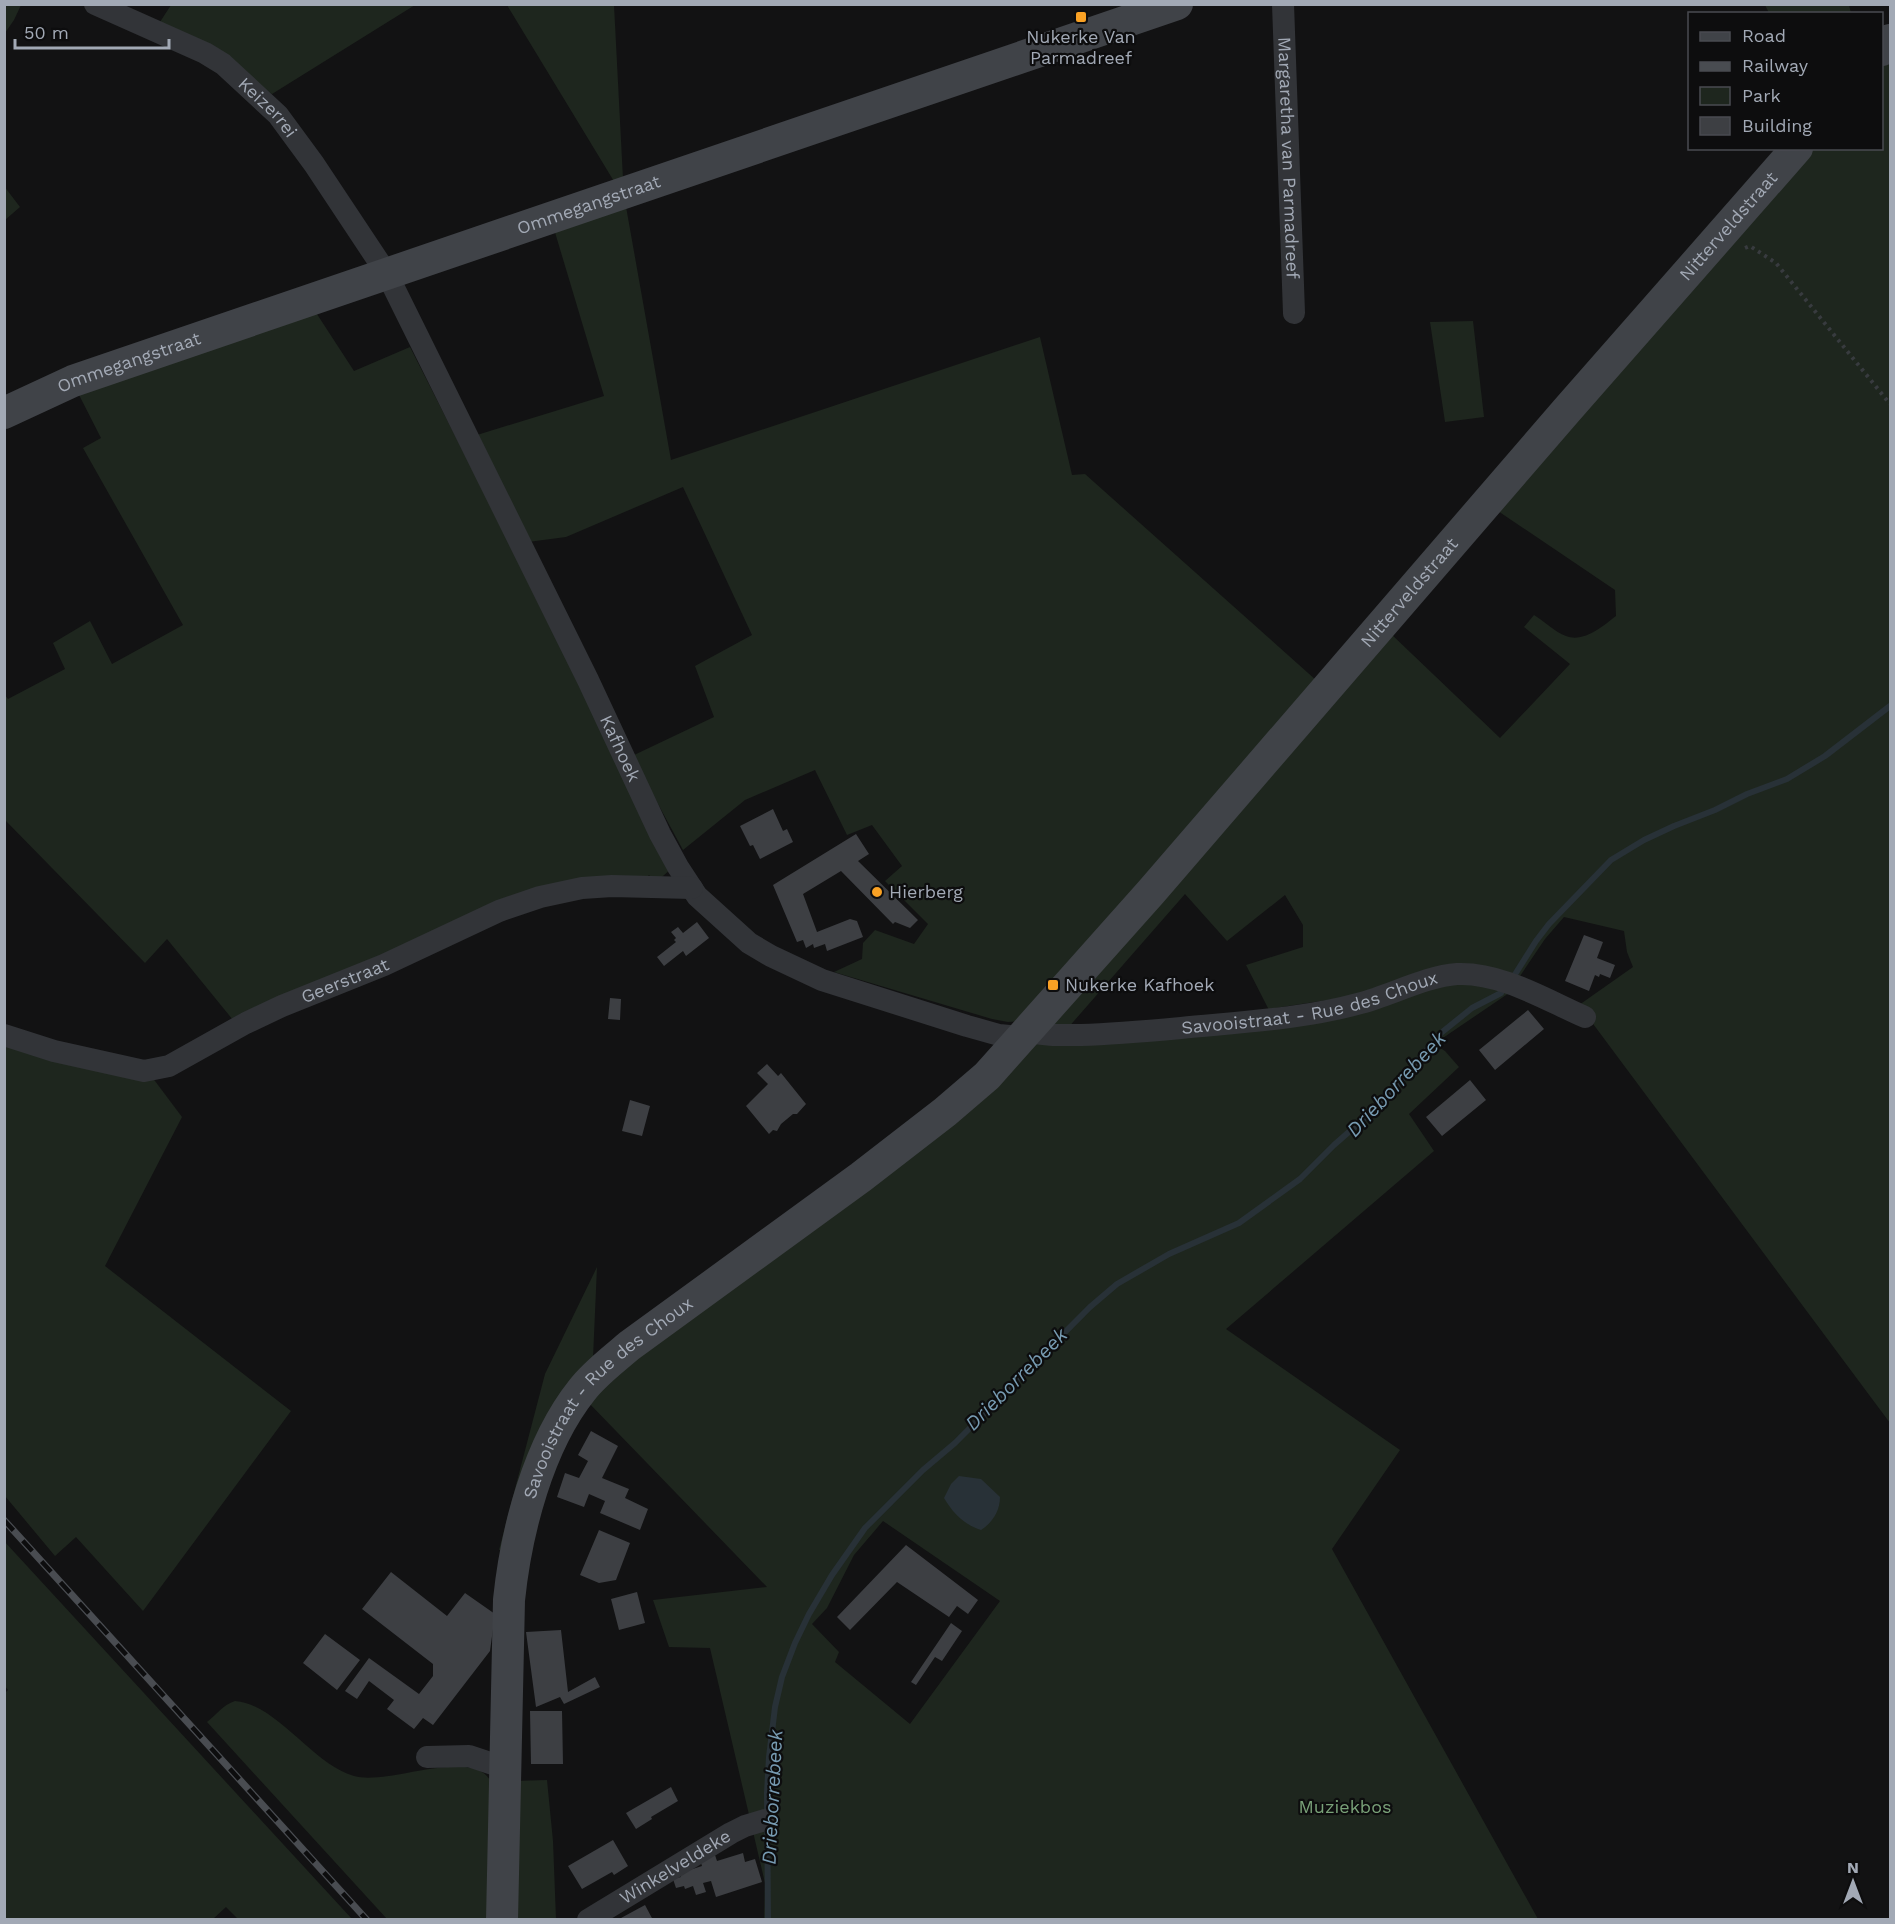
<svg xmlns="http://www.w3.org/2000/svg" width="1895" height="1924" viewBox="0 0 1895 1924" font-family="'Work Sans',sans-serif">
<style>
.green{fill:#1e261e;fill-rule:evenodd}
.water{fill:#283137}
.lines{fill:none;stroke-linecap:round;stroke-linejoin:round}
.stream{stroke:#283137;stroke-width:6}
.building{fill:#3d3f43}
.path{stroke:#383b3f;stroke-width:4;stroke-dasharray:3 4.5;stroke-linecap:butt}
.minor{stroke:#323438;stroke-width:22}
.secondary{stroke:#404348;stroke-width:32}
.rail-casing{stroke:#494c51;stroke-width:7}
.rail{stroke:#0d0d0e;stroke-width:4.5;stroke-dasharray:14;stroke-linecap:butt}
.poi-dot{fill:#f9a124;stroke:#0d0d0e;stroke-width:2}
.labels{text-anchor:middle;stroke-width:4.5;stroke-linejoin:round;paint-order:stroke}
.poi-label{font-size:18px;fill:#a2a9b5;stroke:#0d0d0e;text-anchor:start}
.street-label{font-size:18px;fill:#a2a9b5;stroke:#0d0d0e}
.park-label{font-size:18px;fill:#79a178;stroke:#0d0d0e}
.water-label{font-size:20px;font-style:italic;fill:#779bb2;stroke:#0d0d0e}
</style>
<rect width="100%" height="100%" fill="#121213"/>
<path class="green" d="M 5,4 L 21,5 L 14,20 L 5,33 Z
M 171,5 L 415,5 L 272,94 L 206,46 L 160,22 Z
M 507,5 L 614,5 L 623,179 L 615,183 Z
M 1765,5 L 1849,5 L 1851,13 L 1769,13 Z
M 1890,29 L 1890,1423 L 1579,1005 L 1633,967 L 1627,952 L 1624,931 L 1564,917 L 1545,939 L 1518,979 L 1480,969 L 1354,998 L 1270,1012 L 1246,965 L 1303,947 L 1303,925 L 1285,895 L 1227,941 L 1185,894 L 1067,1029 L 1046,1028 L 1390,633 L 1500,738 L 1570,664 L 1524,627 L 1534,615 C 1544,621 1555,632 1566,636 C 1584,643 1603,626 1616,616 L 1615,590 L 1495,509 L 1786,149 L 1882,148 L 1882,38 Z
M 4,186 L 20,207 L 5,220 L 4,220 Z
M 625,201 L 671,460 L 1040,337 L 1072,475 L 1085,474 L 1317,681 L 1020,1021 L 1008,1022 L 992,1019 L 834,972 L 862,959 L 863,943 L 875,930 L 914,944 L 928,924 L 885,881 L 902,866 L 872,825 L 847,835 L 815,770 L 745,800 L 683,850 L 632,756 L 714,717 L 695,666 L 752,635 L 683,487 L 566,537 L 528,542 L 477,435 L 604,396 L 554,229 Z
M 313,308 L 354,371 L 410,347 L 604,729 L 671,869 L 656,882 L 649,875 L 645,879 L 606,883 L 233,1020 L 167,939 L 145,963 L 5,820 L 4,694 L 8,699 L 65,669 L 53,643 L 90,621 L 112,664 L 183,625 L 83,448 L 101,438 L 77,391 Z
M 1473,321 L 1484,417 L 1445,422 L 1430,322 Z
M 1453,981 L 1512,991 L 1434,1044 L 1445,1051 L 1459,1067 L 1409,1114 L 1434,1151 L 1226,1329 L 1400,1450 L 1332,1549 L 1538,1919 L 764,1919 L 765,1883 L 710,1648 L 669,1647 L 653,1600 L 767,1587 L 586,1400 L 596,1385 L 1037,1041 L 1059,1041 ZM 883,1521 L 1000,1601 L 910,1724 L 835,1662 L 839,1652 L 812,1624 L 827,1608 L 854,1555 Z
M 4,1042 L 152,1077 L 182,1117 L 105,1266 L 291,1411 L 143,1611 L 76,1537 L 55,1556 L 5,1496 Z
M 597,1267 L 593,1358 L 509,1549 L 499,1550 L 545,1374 Z
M 4,1541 L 352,1919 L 238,1919 L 226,1907 L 213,1919 L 5,1919 L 4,1694 L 8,1690 L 4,1685 Z
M 235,1701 C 277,1704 313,1765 354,1776 C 388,1786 470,1747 490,1780 L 489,1919 L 387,1919 L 207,1722 C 217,1714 223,1705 235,1701 Z
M 547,1780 L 553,1841 L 556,1919 L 515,1919 L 514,1781 Z"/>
<path class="water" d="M 959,1476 L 981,1479 L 1000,1497 C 1000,1511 992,1523 981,1530 C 963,1524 954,1514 944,1498 L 951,1484 Z"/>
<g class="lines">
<path class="stream" d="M 1514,976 L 1536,941 L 1549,924 L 1611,860 L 1644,840 L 1674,826 L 1715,810 L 1747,794 L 1787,779 L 1825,756 L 1890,706
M 768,1920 L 767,1793 L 769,1757 L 775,1707 L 782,1677 L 795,1643 L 809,1614 L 832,1575 L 865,1528 L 923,1470 L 955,1443 L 1090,1307 L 1117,1284 L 1169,1254 L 1239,1223 L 1300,1179 L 1334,1145 L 1383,1102 L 1441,1033 L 1472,1008 L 1501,993"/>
</g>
<path class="building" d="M 773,809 L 783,831 L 787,829 L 793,842 L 760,859 L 753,845 L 750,846 L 740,826 Z
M 856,834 L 869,854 L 858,861 L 918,920 L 910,928 L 895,922 L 893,924 L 841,871 L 803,894 L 817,932 L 850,919 L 857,921 L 863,937 L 827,951 L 825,944 L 814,948 L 813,944 L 806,948 L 803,940 L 797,942 L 773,885 Z
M 697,922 L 709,938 L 686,956 L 683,951 L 664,966 L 657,957 L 676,942 L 674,940 L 676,938 L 671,932 L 678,927 L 683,933 Z
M 1584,935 L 1603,942 L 1597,958 L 1615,965 L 1610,978 L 1600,974 L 1599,977 L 1595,975 L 1589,991 L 1565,981 Z
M 610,998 L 621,999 L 620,1020 L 608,1019 Z
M 1528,1010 L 1544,1029 L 1495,1070 L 1479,1050 Z
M 767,1064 L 778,1076 L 781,1073 L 806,1104 L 797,1114 L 793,1114 L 781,1124 L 777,1131 L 773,1130 L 769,1134 L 746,1106 L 768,1084 L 757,1073 Z
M 1470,1080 L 1486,1100 L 1442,1136 L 1426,1117 Z
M 630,1100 L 650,1106 L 642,1136 L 622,1131 Z
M 591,1431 L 618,1446 L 602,1478 L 629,1489 L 625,1498 L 648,1509 L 640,1530 L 600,1513 L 605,1501 L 589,1494 L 584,1507 L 557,1497 L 565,1473 L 579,1478 L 588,1461 L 578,1455 Z
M 599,1530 L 630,1543 L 616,1580 L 599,1583 L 580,1575 Z
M 906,1545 L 978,1600 L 968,1614 L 957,1606 L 949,1617 L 897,1582 L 850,1630 L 837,1617 Z
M 391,1572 L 447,1616 L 465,1593 L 495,1614 L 490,1651 L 433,1725 L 423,1718 L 414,1729 L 387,1709 L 394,1700 L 369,1681 L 357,1699 L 345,1691 L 369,1658 L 419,1694 L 433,1676 L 433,1664 L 362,1609 Z
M 637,1592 L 645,1623 L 619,1630 L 611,1599 Z
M 951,1623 L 962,1631 L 942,1661 L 935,1657 L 916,1685 L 911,1682 Z
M 561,1630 L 568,1692 L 595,1677 L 600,1687 L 564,1704 L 560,1697 L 536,1707 L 526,1632 Z
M 325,1634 L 360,1660 L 337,1690 L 303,1663 Z
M 530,1711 L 562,1711 L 563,1764 L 531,1764 Z
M 671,1787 L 678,1801 L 651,1817 L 652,1819 L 636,1829 L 626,1813 Z
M 613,1840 L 628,1866 L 614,1875 L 612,1872 L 582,1889 L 568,1866 Z
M 743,1853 L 745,1862 L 755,1859 L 762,1882 L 716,1897 L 711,1881 L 703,1883 L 706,1892 L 696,1895 L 693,1886 L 685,1889 L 684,1886 L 676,1888 L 673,1879 L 681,1877 L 680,1873 L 702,1866 L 700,1860 L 715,1855 L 717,1861 Z
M 645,1905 L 653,1920 L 622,1920 L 621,1918 Z"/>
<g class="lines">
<path class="path" d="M 1745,248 L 1750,246 L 1776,263 L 1890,404"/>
<g class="minor">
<path id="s1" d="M 95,4 L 205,53 L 223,64 L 278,115 L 314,164 L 387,274 L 588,680 L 660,834 L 678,867 L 697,896 L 749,943 L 771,956 L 822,980 L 967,1026 L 999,1035 L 1021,1037"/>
<path id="s2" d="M 1283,4 L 1294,313"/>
<path id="s3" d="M 1027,1031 C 1044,1036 1063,1035 1081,1035 C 1115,1034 1148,1031 1181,1028 C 1241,1022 1303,1019 1361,1003 C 1391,995 1427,976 1457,974 C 1501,972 1546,1000 1585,1017"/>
<path id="s4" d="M 4,1035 L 54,1051 L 144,1071 L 169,1066 L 246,1023 L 282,1006 L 384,965 L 499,911 L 540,897 L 582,888 L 612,886 L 692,888"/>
<path d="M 427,1757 L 469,1756 L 505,1768"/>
<path id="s5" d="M 588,1920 L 731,1833 L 745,1826 L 765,1820"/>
</g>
<g class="secondary">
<path d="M 1882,50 L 1890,40"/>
<path id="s6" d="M 4,413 L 73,381 L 1177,4"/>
<path id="s7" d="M 502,1920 L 509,1600 C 516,1532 538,1445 582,1390 C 595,1373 613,1360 629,1346 L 861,1177 L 945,1112 L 987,1076 L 1151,892 L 1567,410 L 1797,148"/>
</g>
<defs>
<path id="rail" d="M 4,1520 L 367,1920"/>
</defs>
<use href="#rail" class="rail-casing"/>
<use href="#rail" class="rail"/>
</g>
<g class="poi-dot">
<rect x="1075" y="11" width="12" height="12" rx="3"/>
<circle cx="877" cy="892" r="6"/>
<rect x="1047" y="979" width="12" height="12" rx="3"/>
</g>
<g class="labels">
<g class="poi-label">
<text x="1081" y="43" text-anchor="middle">Nukerke Van<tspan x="1081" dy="21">Parmadreef</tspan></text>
<text x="889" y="898">Hierberg</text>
<text x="1065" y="991">Nukerke Kafhoek</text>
</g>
<g class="street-label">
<text dy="6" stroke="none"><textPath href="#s1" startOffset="204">Keizerrei</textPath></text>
<text dy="6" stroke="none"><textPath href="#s2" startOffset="154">Margaretha van Parmadreef</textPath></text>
<text dy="6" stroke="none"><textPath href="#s6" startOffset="621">Ommegangstraat</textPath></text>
<text dy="6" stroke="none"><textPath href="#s7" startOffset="2186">Nitterveldstraat</textPath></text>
<text dy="6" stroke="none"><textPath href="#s6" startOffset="135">Ommegangstraat</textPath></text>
<text dy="6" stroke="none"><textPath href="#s7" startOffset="1700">Nitterveldstraat</textPath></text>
<text dy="6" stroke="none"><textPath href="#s1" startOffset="938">Kafhoek</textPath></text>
<text dy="6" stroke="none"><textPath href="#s4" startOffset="366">Geerstraat</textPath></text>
<text dy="6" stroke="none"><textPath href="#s3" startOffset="286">Savooistraat - Rue des Choux</textPath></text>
<text dy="6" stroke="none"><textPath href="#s7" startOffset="555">Savooistraat - Rue des Choux</textPath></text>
<text dy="6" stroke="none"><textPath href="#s5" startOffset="102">Winkelveldeke</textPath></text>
</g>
<g class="park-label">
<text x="1345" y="1813">Muziekbos</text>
</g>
<g class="water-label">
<text transform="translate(1396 1084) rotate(-47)" y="7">Drieborrebeek</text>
<text transform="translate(1016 1379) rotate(-45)" y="7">Drieborrebeek</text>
<text transform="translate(772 1797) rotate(-87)" y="7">Drieborrebeek</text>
</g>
</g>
<rect width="1895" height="1924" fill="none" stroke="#a2a9b5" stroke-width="12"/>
<rect x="1688" y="12" width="195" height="138" fill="#0d0d0e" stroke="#494b51" stroke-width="1.5"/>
<rect x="1700" y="32" width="30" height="9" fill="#404348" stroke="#494b51" stroke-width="1.5"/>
<text x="1742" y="42" font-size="18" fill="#a2a9b5">Road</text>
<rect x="1700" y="62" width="30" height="9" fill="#494c51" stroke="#494b51" stroke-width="1.5"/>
<text x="1742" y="72" font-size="18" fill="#a2a9b5">Railway</text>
<rect x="1700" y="87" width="30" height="18" fill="#1e261e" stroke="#494b51" stroke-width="1.5"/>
<text x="1742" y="102" font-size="18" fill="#a2a9b5">Park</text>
<rect x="1700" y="117" width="30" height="18" fill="#3d3f43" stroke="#494b51" stroke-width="1.5"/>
<text x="1742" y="132" font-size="18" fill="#a2a9b5">Building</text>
<g transform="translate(1853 1882)" stroke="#0d0d0e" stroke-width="4.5" paint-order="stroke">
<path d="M0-4.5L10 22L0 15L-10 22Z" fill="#a2a9b5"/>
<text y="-9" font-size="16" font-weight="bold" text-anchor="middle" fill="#a2a9b5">N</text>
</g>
<path d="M15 39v9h154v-9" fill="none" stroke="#a2a9b5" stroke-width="3"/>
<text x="24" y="39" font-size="18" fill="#a2a9b5" stroke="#0d0d0e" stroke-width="4.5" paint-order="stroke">50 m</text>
</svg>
